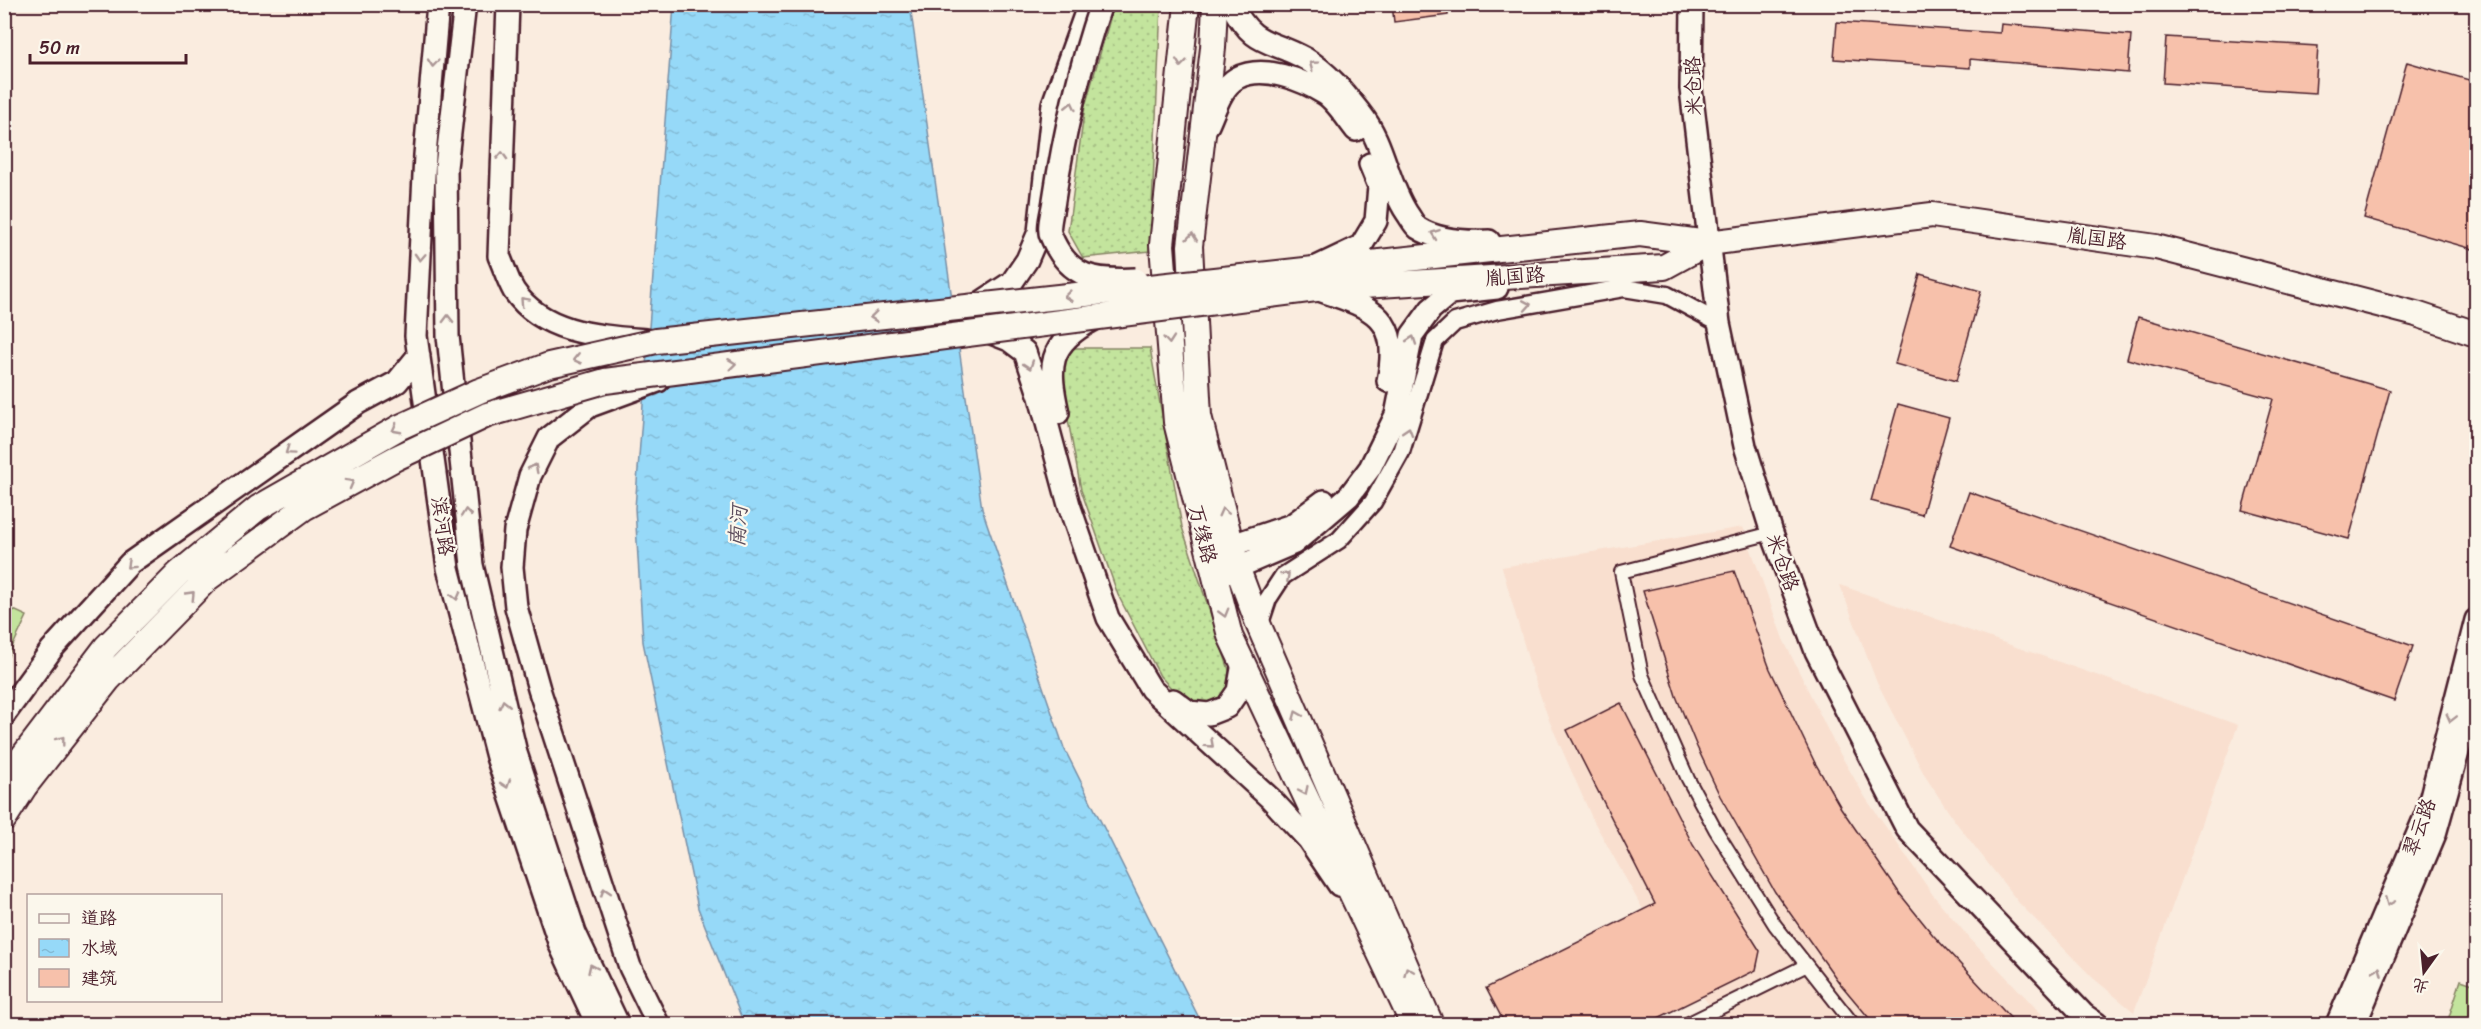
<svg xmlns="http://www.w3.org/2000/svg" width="2481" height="1029" viewBox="0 0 2481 1029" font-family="Sriracha,'LXGW WenKai TC',sans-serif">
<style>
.built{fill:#f9dfcf}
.grass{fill:url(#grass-dots);stroke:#868264;stroke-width:1.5}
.pitch{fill:#c3e49d;stroke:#868264;stroke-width:1.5}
.water{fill:url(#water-ripples);stroke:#788fa6;stroke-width:1.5}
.building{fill:#f7c1ab;stroke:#4a1f2b;stroke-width:1.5}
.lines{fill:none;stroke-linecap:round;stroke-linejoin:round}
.service-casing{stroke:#4a1f2b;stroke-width:13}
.pedestrian-casing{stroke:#4a1f2b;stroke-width:16}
.minor-casing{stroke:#4a1f2b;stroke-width:21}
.tertiary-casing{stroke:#4a1f2b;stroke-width:26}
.secondary-casing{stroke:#4a1f2b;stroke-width:28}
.service{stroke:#fbf7ec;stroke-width:8}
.pedestrian{stroke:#fbf7ec;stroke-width:12}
.minor{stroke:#fbf7ec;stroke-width:16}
.tertiary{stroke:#fbf7ec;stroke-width:21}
.secondary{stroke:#fbf7ec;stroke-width:24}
.tertiary-bridge-casing{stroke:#4a1f2b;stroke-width:26;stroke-linecap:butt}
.secondary-bridge-casing{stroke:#4a1f2b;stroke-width:28;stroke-linecap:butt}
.tertiary-bridge{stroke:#fbf7ec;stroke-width:21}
.secondary-bridge{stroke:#fbf7ec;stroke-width:24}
.oneway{stroke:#ab9695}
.labels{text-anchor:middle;stroke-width:4.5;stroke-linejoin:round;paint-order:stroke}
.street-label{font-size:20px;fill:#4a1f2b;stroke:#fbf7ec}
.water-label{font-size:21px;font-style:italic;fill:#5d4e5e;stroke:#fbf7ec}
</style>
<defs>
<pattern id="grass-dots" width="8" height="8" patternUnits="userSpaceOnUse" patternTransform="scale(1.5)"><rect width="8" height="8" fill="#c3e49d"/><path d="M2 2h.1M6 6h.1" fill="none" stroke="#a9c387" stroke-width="1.8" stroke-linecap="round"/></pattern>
<pattern id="water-ripples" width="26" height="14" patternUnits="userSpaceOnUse" patternTransform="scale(1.5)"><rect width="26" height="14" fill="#96d9f8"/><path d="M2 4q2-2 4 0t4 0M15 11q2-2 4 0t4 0" fill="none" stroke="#83bad5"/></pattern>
</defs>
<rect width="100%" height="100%" fill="#faecdf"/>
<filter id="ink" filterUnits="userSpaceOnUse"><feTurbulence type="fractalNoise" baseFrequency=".0167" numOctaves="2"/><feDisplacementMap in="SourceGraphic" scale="12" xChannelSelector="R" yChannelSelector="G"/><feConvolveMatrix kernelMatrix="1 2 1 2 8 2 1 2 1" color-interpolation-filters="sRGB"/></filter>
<g filter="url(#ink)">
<path class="built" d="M 1743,527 L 1783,639 L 1835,745 L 1865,797 L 1933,895 L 1972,941 L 2051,1024 L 1724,1024 L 1677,963 L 1646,915 L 1592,818 L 1549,720 L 1531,669 L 1502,567 Z
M 1840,585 L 2238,725 L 2134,1012 L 2093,978 L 2019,903 L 1954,820 L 1925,776 L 1877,683 Z"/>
<path class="grass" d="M 1114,5 L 1161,5 L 1150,251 L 1083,258 L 1068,231 L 1085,106 Z
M 1070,348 L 1150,348 L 1182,527 L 1229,670 L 1227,693 L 1210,705 L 1186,704 L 1160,676 L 1118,595 L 1081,490 L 1063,393 L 1063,366 Z"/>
<path class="pitch" d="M 5,606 L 27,616 L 5,662 Z
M 2461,980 L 2476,985 L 2476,1024 L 2447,1023 Z"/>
<path class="water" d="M 674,5 L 910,5 L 982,509 L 1064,748 L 1202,1024 L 744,1024 L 698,908 L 643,642 L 635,508 Z"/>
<path class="building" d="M 1392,4 L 1448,4 L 1448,15 L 1394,22 Z
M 1837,22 L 2000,33 L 2001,24 L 2131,35 L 2128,73 L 1970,59 L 1970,68 L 1834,59 Z
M 2166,37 L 2318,46 L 2315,93 L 2163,83 Z
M 2407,62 L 2476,82 L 2476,250 L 2364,218 Z
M 1920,274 L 1981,291 L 1956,381 L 1895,364 Z
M 2138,317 L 2390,390 L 2349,539 L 2242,510 L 2273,399 L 2127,359 Z
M 1898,404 L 1949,418 L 1922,515 L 1871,501 Z
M 1969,492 L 2413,646 L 2394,701 L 1950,546 Z
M 1734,571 L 1770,669 L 1815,763 L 1841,808 L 1900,894 L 1933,935 L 2016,1024 L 1874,1024 L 1838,981 L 1775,892 L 1720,796 L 1697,747 L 1676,696 L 1643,591 Z
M 1621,703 L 1693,845 L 1760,951 L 1756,970 L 1646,1024 L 1505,1024 L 1486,988 L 1655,904 L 1567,730 Z"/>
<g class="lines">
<defs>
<path id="service" d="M 2359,4 L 2375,5"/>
<path id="pedestrian" d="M 1772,533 L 1621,572 L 1642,675 L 1688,779 L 1715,829 L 1775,925 L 1853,1024
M 1687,1024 L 1805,966"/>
<path id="minor" d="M 1259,626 L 1268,599 L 1283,576 L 1339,540 L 1373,502 L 1401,452 L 1435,341 L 1455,322 L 1497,310 L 1624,288 L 1667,295 L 1719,323"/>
<path id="tertiary" d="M 438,4 L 425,155 L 416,336 L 448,568 L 497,757 L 560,945 L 597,1024
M 465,4 L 446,167 L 448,336 L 472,565 L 516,753 L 575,933 L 618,1024
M 508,4 L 499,256 C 504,267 508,281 514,291 C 543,333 598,336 645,340
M 1231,4 C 1255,49 1269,38 1306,59 C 1329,73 1345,94 1361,114 C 1384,142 1387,183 1407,213 C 1410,217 1414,225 1418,228 C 1438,241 1466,242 1489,241
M 1692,4 L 1691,89 L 1719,323 L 1745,446 L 1772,533 L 1816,651 L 1907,829 L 2084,1015 L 2097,1024
M 1208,125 C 1215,110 1221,87 1237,78 C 1263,64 1303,80 1325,94 C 1337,102 1347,119 1356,130
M 1319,266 L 1361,246 L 1376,221 L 1379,186 L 1370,164
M 1319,290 C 1373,308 1401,316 1388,381
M 977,305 L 1012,282 L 1027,260 L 1039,232 L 1053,104 L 1089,4
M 986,331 L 1009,340 L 1025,352 L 1040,397 L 1069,505 L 1108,618 L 1151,689 L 1271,799 L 1308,839 L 1339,885
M 658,381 L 590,406 L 549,438 L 530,476 L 515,530 L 512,567 L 516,607 L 539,689 L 630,967 L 658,1024
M 1058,413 C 1048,367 1047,344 1093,320
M 1217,550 L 1292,525 L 1324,501
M 1222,574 L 1294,543 L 1349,496 L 1370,468 L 1396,415 L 1412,335 L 1431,309 L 1450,293 L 1497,288
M 1173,700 L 1189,712 L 1209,714 L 1227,707 L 1238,691 L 1243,663
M 4,715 L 52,649 L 130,563 L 358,403 L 397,382 L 419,355
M 2337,1024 L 2427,812 L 2476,620
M 2355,1024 L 2435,834 L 2476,688"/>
<path id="secondary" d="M 1187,4 L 1162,245 L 1176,422 L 1230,636 L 1413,1024
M 1215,4 L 1213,48 L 1190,246 L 1199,416 L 1237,567 L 1259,626 L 1431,1024
M 1314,269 L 1640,234 L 1708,243 L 1932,215 L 2156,247 L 2416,314 L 2476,334
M 1316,289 L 1664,267 L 1708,243
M 4,819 L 25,786"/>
</defs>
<use href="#service" class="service-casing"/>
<use href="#pedestrian" class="pedestrian-casing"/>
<use href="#minor" class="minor-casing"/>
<use href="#tertiary" class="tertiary-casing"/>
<use href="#secondary" class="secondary-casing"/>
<use href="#service" class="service"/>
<use href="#pedestrian" class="pedestrian"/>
<use href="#minor" class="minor"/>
<use href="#tertiary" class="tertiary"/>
<use href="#secondary" class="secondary"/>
<defs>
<path id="tertiary-bridge" d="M 1101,4 C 1079,69 1064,133 1054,200 C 1053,210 1047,228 1051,236 C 1069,279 1095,281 1136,279"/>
<path id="secondary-bridge" d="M 7,777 L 106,647 L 179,573 L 258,508 L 400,427 L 479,391 L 549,365 L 656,341 L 1314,269
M 25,786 L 108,680 L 207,579 L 304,508 L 396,458 L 487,415 L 605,381 L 1316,289"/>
</defs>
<use href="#tertiary-bridge" class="tertiary-bridge-casing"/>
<use href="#secondary-bridge" class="secondary-bridge-casing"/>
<use href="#tertiary-bridge" class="tertiary-bridge"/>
<use href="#secondary-bridge" class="secondary-bridge"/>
</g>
<defs><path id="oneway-chevron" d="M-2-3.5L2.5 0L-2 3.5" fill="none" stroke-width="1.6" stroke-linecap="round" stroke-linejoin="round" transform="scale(1.5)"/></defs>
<g class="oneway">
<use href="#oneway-chevron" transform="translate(433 63) rotate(95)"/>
<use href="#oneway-chevron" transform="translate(1181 63) rotate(96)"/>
<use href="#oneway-chevron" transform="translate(1313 65) rotate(-143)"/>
<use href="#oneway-chevron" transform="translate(1071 106) rotate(-77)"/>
<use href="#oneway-chevron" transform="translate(502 156) rotate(-88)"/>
<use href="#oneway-chevron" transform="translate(1435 234) rotate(-160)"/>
<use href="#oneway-chevron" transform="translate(1192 237) rotate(-84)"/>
<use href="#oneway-chevron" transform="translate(420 257) rotate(93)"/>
<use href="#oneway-chevron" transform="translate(1068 296) rotate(174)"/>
<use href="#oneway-chevron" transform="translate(524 301) rotate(-133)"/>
<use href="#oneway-chevron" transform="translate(1527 305) rotate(-10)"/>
<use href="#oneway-chevron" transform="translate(874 317) rotate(174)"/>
<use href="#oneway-chevron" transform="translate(448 319) rotate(-91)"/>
<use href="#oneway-chevron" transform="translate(1169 340) rotate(85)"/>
<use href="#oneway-chevron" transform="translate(1412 340) rotate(-71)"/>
<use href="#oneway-chevron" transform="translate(577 359) rotate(167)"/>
<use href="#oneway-chevron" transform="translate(732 364) rotate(-7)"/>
<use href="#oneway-chevron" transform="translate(1029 365) rotate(71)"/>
<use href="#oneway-chevron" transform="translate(396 429) rotate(152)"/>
<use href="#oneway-chevron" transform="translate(1408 431) rotate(-73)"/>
<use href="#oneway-chevron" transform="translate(289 451) rotate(145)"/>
<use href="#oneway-chevron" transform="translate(534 468) rotate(-64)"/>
<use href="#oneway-chevron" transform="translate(350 483) rotate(-29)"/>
<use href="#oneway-chevron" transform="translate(1223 512) rotate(-104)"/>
<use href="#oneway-chevron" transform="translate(466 513) rotate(-96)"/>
<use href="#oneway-chevron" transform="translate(130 565) rotate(138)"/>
<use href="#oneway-chevron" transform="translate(1286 576) rotate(-42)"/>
<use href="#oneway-chevron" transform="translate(191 595) rotate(-46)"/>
<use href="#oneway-chevron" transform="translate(456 596) rotate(76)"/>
<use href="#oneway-chevron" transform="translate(1224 613) rotate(74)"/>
<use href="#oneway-chevron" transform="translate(504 704) rotate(-103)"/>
<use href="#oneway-chevron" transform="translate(1297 715) rotate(-113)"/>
<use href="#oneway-chevron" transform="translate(2451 718) rotate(104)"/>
<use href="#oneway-chevron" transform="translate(61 740) rotate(-52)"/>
<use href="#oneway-chevron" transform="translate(1210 744) rotate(42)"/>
<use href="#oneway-chevron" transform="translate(506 784) rotate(71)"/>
<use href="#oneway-chevron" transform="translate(1304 791) rotate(65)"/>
<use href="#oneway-chevron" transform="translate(605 892) rotate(-108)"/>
<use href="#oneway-chevron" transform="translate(2389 902) rotate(113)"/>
<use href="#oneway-chevron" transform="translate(592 968) rotate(-115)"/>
<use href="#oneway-chevron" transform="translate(1408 971) rotate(-113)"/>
<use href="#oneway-chevron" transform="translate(2378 971) rotate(-67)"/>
</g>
</g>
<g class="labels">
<g class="street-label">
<text transform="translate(1693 86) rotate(-92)" y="7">米仓路</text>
<text transform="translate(2097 238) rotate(8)" y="7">胤国路</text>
<text transform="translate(1515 276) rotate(-4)" y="7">胤国路</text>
<text transform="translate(443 526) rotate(82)" y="7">滨河路</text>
<text transform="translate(1203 534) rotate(76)" y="7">万缘路</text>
<text transform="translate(1783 562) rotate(70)" y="7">米仓路</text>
<text transform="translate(2419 827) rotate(-70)" y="7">翠云路</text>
</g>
<g class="water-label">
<text transform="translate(738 526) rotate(-86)" y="7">南河</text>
</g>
</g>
<rect width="2481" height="1029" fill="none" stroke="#fbf7ec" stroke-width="24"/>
<rect x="12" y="12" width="2457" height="1005" fill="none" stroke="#4a1f2b" stroke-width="2" filter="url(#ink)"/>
<rect x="27" y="894" width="195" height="108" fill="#fbf7ec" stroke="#b4a19f" stroke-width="1.5"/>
<rect x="39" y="914" width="30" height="9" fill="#fbf7ec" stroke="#b4a19f" stroke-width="1.5"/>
<text x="81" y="924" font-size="18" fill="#4a1f2b">道路</text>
<rect x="39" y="939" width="30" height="18" fill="url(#water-ripples)" stroke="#b4a19f" stroke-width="1.5"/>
<text x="81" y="954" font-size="18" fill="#4a1f2b">水域</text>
<rect x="39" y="969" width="30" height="18" fill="#f7c1ab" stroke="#b4a19f" stroke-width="1.5"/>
<text x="81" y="984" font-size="18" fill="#4a1f2b">建筑</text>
<g transform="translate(2424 972) rotate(195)" stroke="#fbf7ec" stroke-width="4.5" paint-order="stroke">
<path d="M0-4.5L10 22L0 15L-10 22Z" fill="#4a1f2b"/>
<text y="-9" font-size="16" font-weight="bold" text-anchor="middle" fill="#4a1f2b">北</text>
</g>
<path d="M30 54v9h156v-9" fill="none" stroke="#4a1f2b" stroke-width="3"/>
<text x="39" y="54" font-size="18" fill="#4a1f2b" stroke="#fbf7ec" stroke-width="4.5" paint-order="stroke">50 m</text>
</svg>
